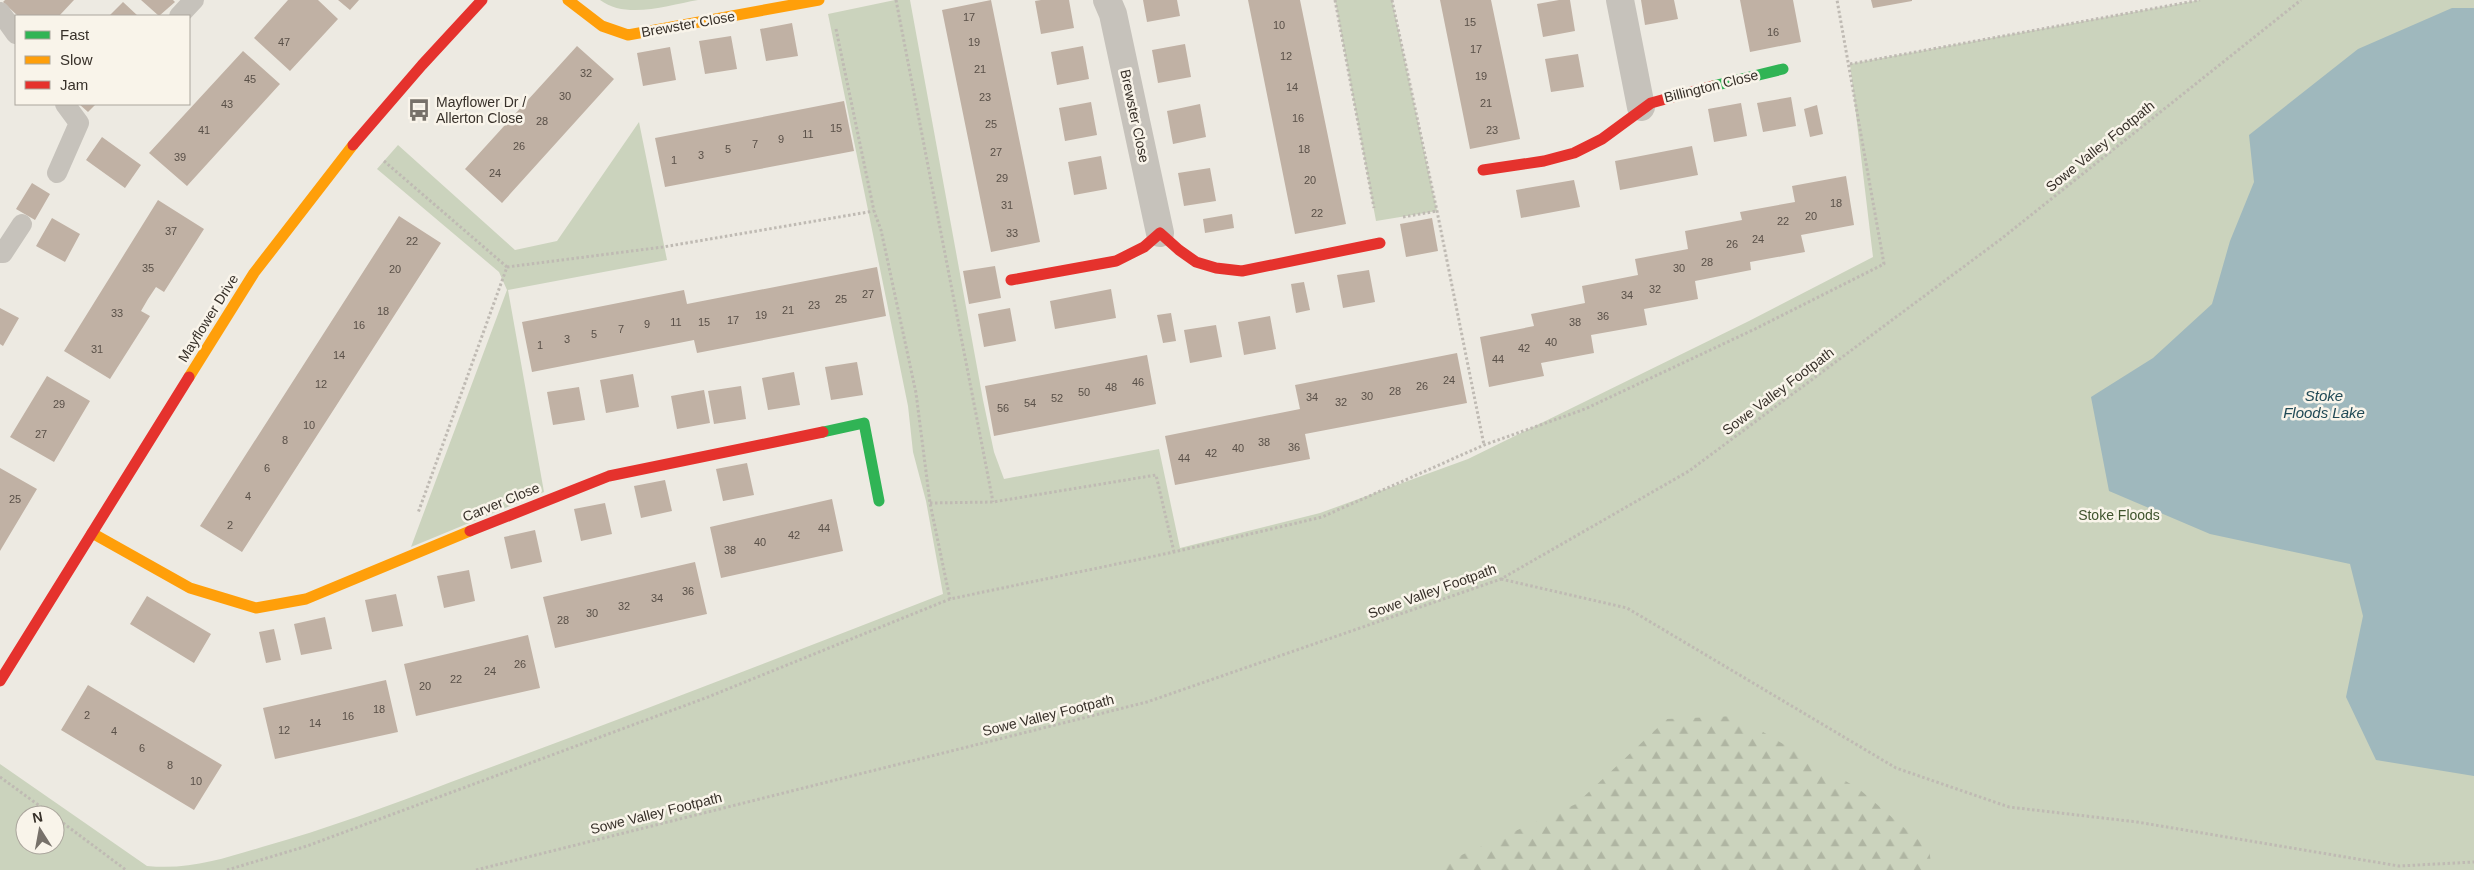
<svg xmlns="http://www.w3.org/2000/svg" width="2474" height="870" viewBox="0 0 2474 870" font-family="Arial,sans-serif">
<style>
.green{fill:#cbd3bd;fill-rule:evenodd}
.forest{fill:url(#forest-firs)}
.water{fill:#9fb8bd}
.building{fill:#c0b1a4}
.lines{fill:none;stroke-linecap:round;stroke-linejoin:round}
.path{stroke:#bfbab3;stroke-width:3;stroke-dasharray:2.5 2.5;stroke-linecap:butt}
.lane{stroke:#c6c2bb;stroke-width:20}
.street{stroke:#c6c2bb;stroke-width:28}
.fast{stroke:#30b455;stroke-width:11}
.slow{stroke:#ff9f0a;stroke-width:11}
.jam{stroke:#e5322d;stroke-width:11}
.labels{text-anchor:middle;stroke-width:5;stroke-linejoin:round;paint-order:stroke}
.number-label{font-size:11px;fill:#595048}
.street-label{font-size:14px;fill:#373029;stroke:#f9f4ea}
.poi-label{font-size:14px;fill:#373029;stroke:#f9f4ea;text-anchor:start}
.park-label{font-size:14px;fill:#40542e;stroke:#f9f4ea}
.water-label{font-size:15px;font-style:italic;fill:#214a56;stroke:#f9f4ea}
</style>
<defs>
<pattern id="forest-firs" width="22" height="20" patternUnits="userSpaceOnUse" patternTransform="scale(1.25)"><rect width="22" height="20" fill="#cbd3bd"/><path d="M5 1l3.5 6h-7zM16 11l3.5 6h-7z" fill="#afb5a2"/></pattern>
</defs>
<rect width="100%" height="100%" fill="#edeae2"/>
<path class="green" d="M 600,0 L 698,0 C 668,5 627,20 600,0 Z
M 895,0 L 910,0 L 983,400 L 994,452 L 1004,479 L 1159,449 L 1180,548 L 1320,513 L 1468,459 L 1749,321 L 1873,257 L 1850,64 L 2200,0 L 2474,0 L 2474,870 L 0,870 L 0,764 L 147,866 C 190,870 222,859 262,847 C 326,829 389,806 451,782 C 616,721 779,658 943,594 L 926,501 L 913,452 L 908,406 L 828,14 ZM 25,815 L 55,815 L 55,845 L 25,845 Z
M 1335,0 L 1392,0 L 1437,211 L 1376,221 Z
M 639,122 L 667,260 L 508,290 L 544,492 L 411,547 L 507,290 L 499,272 L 377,169 L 398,145 L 515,250 L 557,241 Z"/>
<path class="forest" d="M 1736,716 L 1859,789 L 1929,849 L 1932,870 L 1428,870 L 1576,804 L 1667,719 Z"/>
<path class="water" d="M 2452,8 L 2474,8 L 2474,776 L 2376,760 L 2346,697 L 2363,616 L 2350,564 L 2210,534 L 2109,491 L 2091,397 L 2153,358 L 2212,304 L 2230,241 L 2254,182 L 2249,135 L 2358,49 Z"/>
<path class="building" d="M 5,0 L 74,0 L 59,16 L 18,16 L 3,2 Z
M 141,0 L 173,0 L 175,2 L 159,16 Z
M 288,0 L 318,0 L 338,19 L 290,71 L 254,38 Z
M 338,0 L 359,0 L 350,10 Z
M 991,0 L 1040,242 L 991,252 L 942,10 Z
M 1041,0 L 1069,0 L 1074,28 L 1041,34 L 1035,1 Z
M 1143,0 L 1177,0 L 1180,16 L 1147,22 Z
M 1248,0 L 1300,0 L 1346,224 L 1295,234 Z
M 1440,0 L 1491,0 L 1520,139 L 1470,149 Z
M 1559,0 L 1570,0 L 1575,31 L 1543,37 L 1537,4 Z
M 1641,0 L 1674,0 L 1678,19 L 1645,25 Z
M 1740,0 L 1793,0 L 1801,42 L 1750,52 Z
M 1871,0 L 1912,0 L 1912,1 L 1873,8 Z
M 123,2 L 138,16 L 109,16 Z
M 792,23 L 798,56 L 766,61 L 760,29 Z
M 731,36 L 737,69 L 705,74 L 699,41 Z
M 1185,44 L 1191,77 L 1158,83 L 1152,50 Z
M 577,46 L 614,79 L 502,203 L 465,169 Z
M 1083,46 L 1089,79 L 1057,85 L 1051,52 Z
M 670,47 L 676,80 L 643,86 L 637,53 Z
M 243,51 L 280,84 L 187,186 L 149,153 Z
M 1578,54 L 1584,87 L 1551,92 L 1545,59 Z
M 1791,97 L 1796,126 L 1763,132 L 1757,103 Z
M 844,101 L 854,151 L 665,187 L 655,138 Z
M 1091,102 L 1097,135 L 1065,141 L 1059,108 Z
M 1741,103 L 1747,136 L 1714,142 L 1708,109 Z
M 79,104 L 96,104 L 88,112 Z
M 1200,104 L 1206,137 L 1173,144 L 1167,111 Z
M 1817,105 L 1823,134 L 1810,137 L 1804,109 Z
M 102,137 L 141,165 L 125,188 L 86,160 Z
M 1692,146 L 1698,175 L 1620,190 L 1615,161 Z
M 1101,156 L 1107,189 L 1074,195 L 1068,162 Z
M 1210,168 L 1216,201 L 1184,206 L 1178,173 Z
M 1846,176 L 1854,225 L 1801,235 L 1805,252 L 1750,262 L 1751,270 L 1695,281 L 1698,299 L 1644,309 L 1647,325 L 1591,335 L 1594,353 L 1541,363 L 1544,376 L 1489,387 L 1480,337 L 1534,326 L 1531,314 L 1585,303 L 1582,286 L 1638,275 L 1635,259 L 1688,249 L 1685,231 L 1742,220 L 1740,212 L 1795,202 L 1792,186 Z
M 1574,180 L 1580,207 L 1521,218 L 1516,190 Z
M 32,183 L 50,194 L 35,220 L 16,209 Z
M 158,200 L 204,229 L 164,292 L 156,287 L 148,299 L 141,311 L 150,316 L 110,379 L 64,351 Z
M 1232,214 L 1234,228 L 1205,233 L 1203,219 Z
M 399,216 L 441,243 L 242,552 L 200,526 Z
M 52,218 L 80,234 L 65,262 L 36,246 Z
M 1432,218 L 1438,251 L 1406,257 L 1400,224 Z
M 995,266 L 1001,298 L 969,304 L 963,271 Z
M 877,267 L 886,316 L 697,353 L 694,340 L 532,372 L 522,322 L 684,290 L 687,304 Z
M 1369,270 L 1375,302 L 1343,308 L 1337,275 Z
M 1304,282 L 1310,310 L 1296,313 L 1291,284 Z
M 1111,289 L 1116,318 L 1055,329 L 1050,301 Z
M 0,308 L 19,318 L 3,346 L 0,344 Z
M 1010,308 L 1016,341 L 984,347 L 978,314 Z
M 1171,313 L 1176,341 L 1163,343 L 1157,315 Z
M 1270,316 L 1276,349 L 1244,355 L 1238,322 Z
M 1216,325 L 1222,357 L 1190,363 L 1184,330 Z
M 1457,353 L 1467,403 L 1305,434 L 1310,459 L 1175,485 L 1165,436 L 1300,409 L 1295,385 Z
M 1147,355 L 1156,404 L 994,436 L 985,386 Z
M 857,362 L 863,395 L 831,400 L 825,367 Z
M 794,372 L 800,405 L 768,410 L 762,378 Z
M 633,374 L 639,407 L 606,413 L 600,380 Z
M 47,376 L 90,401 L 54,462 L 10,437 Z
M 741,386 L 746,419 L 714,424 L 708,391 Z
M 579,387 L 585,420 L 553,425 L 547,392 Z
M 704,390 L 710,423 L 677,429 L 671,396 Z
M 747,463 L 754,495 L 723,501 L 716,469 Z
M 0,468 L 37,489 L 0,551 Z
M 665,480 L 672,511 L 641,518 L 634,486 Z
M 832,499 L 843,551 L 721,578 L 710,527 Z
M 605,503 L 612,534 L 581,541 L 574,509 Z
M 535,530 L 542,562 L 511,569 L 504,537 Z
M 695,562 L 707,614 L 555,648 L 543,597 Z
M 469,570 L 475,601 L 444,608 L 437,576 Z
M 396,594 L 403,626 L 372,632 L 365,600 Z
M 147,596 L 211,634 L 194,663 L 130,624 Z
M 325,617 L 332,649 L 301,655 L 294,624 Z
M 274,629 L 281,660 L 266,663 L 259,632 Z
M 528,635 L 540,688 L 416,716 L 404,664 Z
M 386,680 L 398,732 L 275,759 L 263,708 Z
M 88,685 L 222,765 L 194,810 L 61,730 Z"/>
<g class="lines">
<path class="path" d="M 896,0 L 993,502
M 1335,0 L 1374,208
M 1392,0 L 1437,211 L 1484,445
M 836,29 L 874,211 L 881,230 L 916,393 L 930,503 L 950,599
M 1850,64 L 2200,0
M 384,161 L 507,267 L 418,513
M 1403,217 L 1437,211
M 507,267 L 663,247 L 874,211
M 930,503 L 993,502 L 1156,475 L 1174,552
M 1501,579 L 1627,608 L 1896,768 L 2009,807 L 2137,822 L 2399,866 L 2474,862
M 0,777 L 52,815
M 55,817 L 126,870
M 227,870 L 307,846 L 708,697 L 950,599 L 1174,552 L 1322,517 L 1484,445 L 1585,409 L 1755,329 L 1884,264 L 1837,0
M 476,870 L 1147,702 L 1501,579 L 1689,471 L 2001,239 L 2301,0"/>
<path class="lane" d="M 0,12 L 16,34
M 179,16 L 194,0
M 57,173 L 79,123 L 65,104
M 0,253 L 3,253 L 22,224"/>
<path class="street" d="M 1107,0 L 1113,14 L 1160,233
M 1620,0 L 1641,107"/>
<path class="fast" d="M 1713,86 L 1783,69
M 823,432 L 864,423 L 879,501"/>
<path class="slow" d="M 568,0 L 602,26 L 628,35 L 819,0
M 189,377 L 254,273 L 353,145
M 92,533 L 190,588 L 256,608 L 306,599 L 470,531"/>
<path class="jam" d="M 353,145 L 422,65 L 482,0
M 1483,170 L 1544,161 L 1574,153 L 1602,139 L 1651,103 L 1713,86
M 1011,280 L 1116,261 L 1144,247 L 1160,233 L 1179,250 L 1196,262 L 1216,268 L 1242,271 L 1380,243
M 470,531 L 609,476 L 823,432
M 0,681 L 189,377"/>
</g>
<defs>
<symbol id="bus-bare" viewBox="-9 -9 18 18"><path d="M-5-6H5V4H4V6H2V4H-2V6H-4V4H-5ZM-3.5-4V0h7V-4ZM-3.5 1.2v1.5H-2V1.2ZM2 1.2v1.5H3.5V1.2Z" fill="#77716a" stroke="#f9f4ea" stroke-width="2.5" paint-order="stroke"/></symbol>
</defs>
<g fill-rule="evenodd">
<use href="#bus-bare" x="403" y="94" width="32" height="32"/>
</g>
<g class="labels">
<g class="number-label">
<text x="969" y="21">17</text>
<text x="1470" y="26">15</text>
<text x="1279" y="29">10</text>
<text x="1773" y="36">16</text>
<text x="284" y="46">47</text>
<text x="974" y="46">19</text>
<text x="1476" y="53">17</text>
<text x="1286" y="60">12</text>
<text x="980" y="73">21</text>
<text x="586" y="77">32</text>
<text x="1481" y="80">19</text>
<text x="250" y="83">45</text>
<text x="1292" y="91">14</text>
<text x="565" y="100">30</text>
<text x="985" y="101">23</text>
<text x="1486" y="107">21</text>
<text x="227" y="108">43</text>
<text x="1298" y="122">16</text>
<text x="542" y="125">28</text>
<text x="991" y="128">25</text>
<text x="836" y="132">15</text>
<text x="204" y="134">41</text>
<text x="1492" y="134">23</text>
<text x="808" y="138">11</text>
<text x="781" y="143">9</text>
<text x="755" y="148">7</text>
<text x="519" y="150">26</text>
<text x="728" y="153">5</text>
<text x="1304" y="153">18</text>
<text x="996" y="156">27</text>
<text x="701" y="159">3</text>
<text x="180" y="161">39</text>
<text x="674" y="164">1</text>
<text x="495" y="177">24</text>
<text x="1002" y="182">29</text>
<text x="1310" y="184">20</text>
<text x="1836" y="207">18</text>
<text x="1007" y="209">31</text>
<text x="1317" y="217">22</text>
<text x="1811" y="220">20</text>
<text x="1783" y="225">22</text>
<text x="171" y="235">37</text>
<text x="1012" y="237">33</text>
<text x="1758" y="243">24</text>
<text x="412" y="245">22</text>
<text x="1732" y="248">26</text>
<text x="1707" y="266">28</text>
<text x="148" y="272">35</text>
<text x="1679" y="272">30</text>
<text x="395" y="273">20</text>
<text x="1655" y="293">32</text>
<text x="868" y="298">27</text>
<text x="1627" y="299">34</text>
<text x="841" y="303">25</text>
<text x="814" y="309">23</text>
<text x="788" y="314">21</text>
<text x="383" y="315">18</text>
<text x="117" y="317">33</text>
<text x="761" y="319">19</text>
<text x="1603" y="320">36</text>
<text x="733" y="324">17</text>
<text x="676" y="326">11</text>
<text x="704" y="326">15</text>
<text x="1575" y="326">38</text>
<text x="647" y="328">9</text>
<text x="359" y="329">16</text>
<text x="621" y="333">7</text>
<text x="594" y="338">5</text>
<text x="567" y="343">3</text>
<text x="1551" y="346">40</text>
<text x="540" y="349">1</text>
<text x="1524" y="352">42</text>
<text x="97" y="353">31</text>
<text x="339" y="359">14</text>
<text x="1498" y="363">44</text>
<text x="1449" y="384">24</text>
<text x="1138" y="386">46</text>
<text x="321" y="388">12</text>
<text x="1422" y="390">26</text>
<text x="1111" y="391">48</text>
<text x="1395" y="395">28</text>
<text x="1084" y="396">50</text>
<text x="1367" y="400">30</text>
<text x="1312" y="401">34</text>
<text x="1057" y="402">52</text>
<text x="1341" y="406">32</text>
<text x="1030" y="407">54</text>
<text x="59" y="408">29</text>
<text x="1003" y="412">56</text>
<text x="309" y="429">10</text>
<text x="41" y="438">27</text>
<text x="285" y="444">8</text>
<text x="1264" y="446">38</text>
<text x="1294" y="451">36</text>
<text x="1238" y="452">40</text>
<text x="1211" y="457">42</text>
<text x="1184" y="462">44</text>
<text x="267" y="472">6</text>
<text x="248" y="500">4</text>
<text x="15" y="503">25</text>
<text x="230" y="529">2</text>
<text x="824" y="532">44</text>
<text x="794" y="539">42</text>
<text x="760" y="546">40</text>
<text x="730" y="554">38</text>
<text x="688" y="595">36</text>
<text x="657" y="602">34</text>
<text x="624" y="610">32</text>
<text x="592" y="617">30</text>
<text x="563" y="624">28</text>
<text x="520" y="668">26</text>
<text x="490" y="675">24</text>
<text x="456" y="683">22</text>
<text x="425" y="690">20</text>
<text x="379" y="713">18</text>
<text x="87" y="719">2</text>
<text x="348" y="720">16</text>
<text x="315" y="727">14</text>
<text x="284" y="734">12</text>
<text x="114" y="735">4</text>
<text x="142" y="752">6</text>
<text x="170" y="769">8</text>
<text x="196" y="785">10</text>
</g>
<g class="street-label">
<text transform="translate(688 24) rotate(-10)" y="5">Brewster Close</text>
<text transform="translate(1711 86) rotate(-14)" y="5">Billington Close</text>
<text transform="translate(1135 116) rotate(78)" y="5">Brewster Close</text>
<text transform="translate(2100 146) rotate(-39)" y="5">Sowe Valley Footpath</text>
<text transform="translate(208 318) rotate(-58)" y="5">Mayflower Drive</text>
<text transform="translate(1778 391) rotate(-37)" y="5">Sowe Valley Footpath</text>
<text transform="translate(501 502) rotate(-22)" y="5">Carver Close</text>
<text transform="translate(1432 591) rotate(-20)" y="5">Sowe Valley Footpath</text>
<text transform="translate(1048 715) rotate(-14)" y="5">Sowe Valley Footpath</text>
<text transform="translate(656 813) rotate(-14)" y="5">Sowe Valley Footpath</text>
</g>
<g class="poi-label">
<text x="436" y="107">Mayflower Dr /<tspan x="436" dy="16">Allerton Close</tspan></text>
</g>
<g class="park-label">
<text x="2119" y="520">Stoke Floods</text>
</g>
<g class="water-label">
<text x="2324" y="401">Stoke<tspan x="2324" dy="17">Floods Lake</tspan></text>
</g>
</g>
<rect x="15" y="15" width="175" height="90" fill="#f9f4ea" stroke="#aba69d"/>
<rect x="25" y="31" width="25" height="8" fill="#30b455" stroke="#aba69d"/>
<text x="60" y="40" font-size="15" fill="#373029">Fast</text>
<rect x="25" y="56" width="25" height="8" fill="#ff9f0a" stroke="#aba69d"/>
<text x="60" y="65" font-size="15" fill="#373029">Slow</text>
<rect x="25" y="81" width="25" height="8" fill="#e5322d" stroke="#aba69d"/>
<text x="60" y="90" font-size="15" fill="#373029">Jam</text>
<g transform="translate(40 830) rotate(349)"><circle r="24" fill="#f9f4ea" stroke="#aba69d"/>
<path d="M0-4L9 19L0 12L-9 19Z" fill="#77716a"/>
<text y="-8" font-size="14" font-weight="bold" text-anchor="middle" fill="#373029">N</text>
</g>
</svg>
